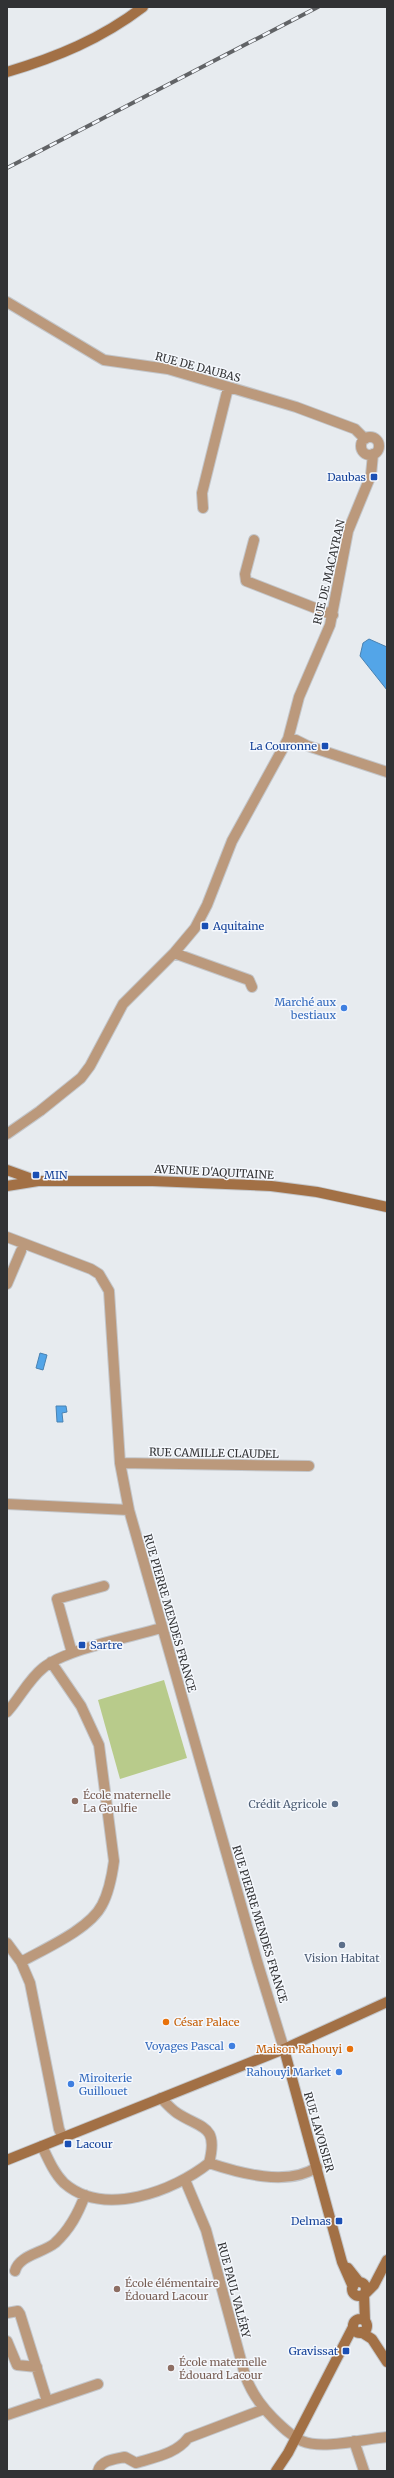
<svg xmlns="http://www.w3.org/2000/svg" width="394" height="2478" viewBox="0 0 394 2478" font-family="Merriweather,serif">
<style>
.green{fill:#b8cb8b}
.water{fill:#53a5e8;stroke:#4982b2}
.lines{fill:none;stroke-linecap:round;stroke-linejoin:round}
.street-casing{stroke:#c3c6ca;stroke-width:12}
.secondary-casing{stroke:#c3c6ca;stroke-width:12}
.street{stroke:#bb997c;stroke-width:10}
.secondary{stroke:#a27045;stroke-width:10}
.rail-casing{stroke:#616366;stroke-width:4}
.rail{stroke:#f5f8fd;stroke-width:2.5;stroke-dasharray:8;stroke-linecap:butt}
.transit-dot{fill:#1a4fb4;stroke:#f5f8fd;stroke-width:1.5}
.shop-dot{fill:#3f7fe0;stroke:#f5f8fd;stroke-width:1.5}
.education-dot{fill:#8d6e63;stroke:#f5f8fd;stroke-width:1.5}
.service-dot{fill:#5c6f8a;stroke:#f5f8fd;stroke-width:1.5}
.food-dot{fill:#e8710a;stroke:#f5f8fd;stroke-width:1.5}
.labels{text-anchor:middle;stroke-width:3;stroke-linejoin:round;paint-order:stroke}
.street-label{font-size:11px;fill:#313234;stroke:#f5f8fd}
.transit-label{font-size:11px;fill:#164399;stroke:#f5f8fd;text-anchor:end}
.shop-label{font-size:11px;fill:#366cbe;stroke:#f5f8fd;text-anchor:end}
.education-label{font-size:11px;fill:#785e54;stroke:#f5f8fd;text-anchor:start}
.service-label{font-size:11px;fill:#4e5e75;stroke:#f5f8fd;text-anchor:end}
.food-label{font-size:11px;fill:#c56008;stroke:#f5f8fd;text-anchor:start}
</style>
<rect width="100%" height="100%" fill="#e7ebef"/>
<path class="green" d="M 164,1680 L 187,1758 L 120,1779 L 98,1700 Z"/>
<path class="water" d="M 369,639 L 387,647 L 387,690 L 360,656 L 363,643 Z
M 40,1353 L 47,1355 L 43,1370 L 36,1368 Z
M 56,1406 L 66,1406 L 67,1412 L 62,1413 L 63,1422 L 57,1422 Z"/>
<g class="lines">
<defs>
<path id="street" d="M 7,302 L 104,360 L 168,369 L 296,407 L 355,429 L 365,439
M361 446a9 9 0 1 1 18 0a9 9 0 1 1-18 0Z
M 203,508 L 202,493 L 228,388
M 254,540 L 245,574 L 246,581 L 333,615
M 288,739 L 296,740 L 308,746 L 387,772
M 174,953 L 249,980 L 252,987
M 7,1134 L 40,1111 L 81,1078 L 90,1066 L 123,1004 L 174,953 L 195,928 L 207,905 L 232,841 L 288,739 L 299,697 L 330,625 L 348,531 L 371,475 L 373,454
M 7,1237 L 91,1269 L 99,1274 L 109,1291 L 120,1463 L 129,1510 L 257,1961 L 284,2049
M 7,1284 L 21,1251
M 120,1463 L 309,1466
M 7,1504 L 129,1510
M 72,1653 L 57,1599 L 104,1586
M 7,1712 C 20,1698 28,1680 43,1668 C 66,1649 131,1637 161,1628
M 7,1943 L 21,1962 L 30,1983 L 59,2129 L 63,2138
M 21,1962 C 44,1949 90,1929 102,1905 C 109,1892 112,1876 114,1861 L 99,1745 L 81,1706 L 51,1662
M 42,2146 C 48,2159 54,2173 64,2183 C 104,2218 174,2191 209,2163 C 219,2124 201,2129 177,2113 C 171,2109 166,2103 161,2098
M 209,2163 C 239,2173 288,2187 317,2167
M 185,2180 L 206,2230 L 245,2375 C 251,2392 260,2405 273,2418 C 282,2427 291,2436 302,2441 C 322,2450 364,2439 387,2437
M 15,2271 C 19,2255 43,2253 55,2243 C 70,2229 78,2214 85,2195
M 7,2313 L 18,2311 L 20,2314 L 47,2401
M 7,2341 L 17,2365 L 37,2367
M 7,2415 L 98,2384
M 354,2441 L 364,2471
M 136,2463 C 155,2457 176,2454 188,2438 L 264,2409
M 98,2471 C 101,2460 115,2459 125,2457 L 136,2463"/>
<path id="secondary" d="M 7,72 C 57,57 101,39 143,7
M 7,1170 L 32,1179
M 7,1186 L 38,1181 L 153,1181 L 271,1186 L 317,1192 L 387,1207
M 284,2049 L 342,2262 L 353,2287
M 7,2160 L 284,2049 L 387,2002
M 348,2268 L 359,2282
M352 2289a7 7 0 1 1 14 0a7 7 0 1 1-14 0Z
M 364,2294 L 365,2321
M 365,2294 L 374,2285 L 387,2260
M353 2326a7 7 0 1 1 14 0a7 7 0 1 1-14 0Z
M 361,2332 L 372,2339 L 387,2362
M 276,2471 L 288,2453 L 353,2327"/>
</defs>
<use href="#street" class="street-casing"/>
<use href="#secondary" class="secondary-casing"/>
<use href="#street" class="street"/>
<use href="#secondary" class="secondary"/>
<defs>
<path id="rail" d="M 7,168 L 318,7"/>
</defs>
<use href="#rail" class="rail-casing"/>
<use href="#rail" class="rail"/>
</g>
<g class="transit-dot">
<rect x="370" y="473" width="8" height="8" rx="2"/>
<rect x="321" y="742" width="8" height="8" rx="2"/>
<rect x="201" y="922" width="8" height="8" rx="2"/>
<rect x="32" y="1171" width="8" height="8" rx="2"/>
<rect x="78" y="1641" width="8" height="8" rx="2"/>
<rect x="64" y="2140" width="8" height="8" rx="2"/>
<rect x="335" y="2217" width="8" height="8" rx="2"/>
<rect x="342" y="2347" width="8" height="8" rx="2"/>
</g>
<g class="shop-dot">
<circle cx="344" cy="1008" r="4"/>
<circle cx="232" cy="2046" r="4"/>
<circle cx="339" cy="2072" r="4"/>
<circle cx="71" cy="2084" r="4"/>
</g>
<g class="education-dot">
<circle cx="75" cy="1801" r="4"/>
<circle cx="117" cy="2289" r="4"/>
<circle cx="171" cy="2368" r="4"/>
</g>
<g class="service-dot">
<circle cx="335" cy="1804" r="4"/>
<circle cx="342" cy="1945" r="4"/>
</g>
<g class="food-dot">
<circle cx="166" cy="2022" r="4"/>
<circle cx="350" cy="2049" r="4"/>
</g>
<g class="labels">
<g class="street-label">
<text transform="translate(198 367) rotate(15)" y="4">RUE DE DAUBAS</text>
<text transform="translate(329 572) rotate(-77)" y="4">RUE DE MACAYRAN</text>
<text transform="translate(214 1172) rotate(3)" y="4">AVENUE D'AQUITAINE</text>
<text transform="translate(214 1453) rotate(1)" y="4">RUE CAMILLE CLAUDEL</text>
<text transform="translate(170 1613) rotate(74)" y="4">RUE PIERRE MENDES FRANCE</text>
<text transform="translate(260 1924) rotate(73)" y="4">RUE PIERRE MENDES FRANCE</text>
<text transform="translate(319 2132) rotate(74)" y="4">RUE LAVOISIER</text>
<text transform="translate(234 2290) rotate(75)" y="4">RUE PAUL VALÉRY</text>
</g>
<g class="transit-label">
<text x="366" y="481">Daubas</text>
<text x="317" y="750">La Couronne</text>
<text x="213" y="930" text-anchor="start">Aquitaine</text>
<text x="44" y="1179" text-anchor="start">MIN</text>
<text x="90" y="1649" text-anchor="start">Sartre</text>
<text x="76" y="2148" text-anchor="start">Lacour</text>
<text x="331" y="2225">Delmas</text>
<text x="338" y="2355">Gravissat</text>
</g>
<g class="shop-label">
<text x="336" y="1006">Marché aux<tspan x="336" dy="13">bestiaux</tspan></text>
<text x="224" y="2050">Voyages Pascal</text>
<text x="331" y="2076">Rahouyi Market</text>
<text x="79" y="2082" text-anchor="start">Miroiterie<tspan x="79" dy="13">Guillouet</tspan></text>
</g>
<g class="education-label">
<text x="83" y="1799">École maternelle<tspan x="83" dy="13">La Goulfie</tspan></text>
<text x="125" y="2287">École élémentaire<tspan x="125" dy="13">Édouard Lacour</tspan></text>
<text x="179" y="2366">École maternelle<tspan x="179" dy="13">Édouard Lacour</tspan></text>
</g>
<g class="service-label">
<text x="327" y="1808">Crédit Agricole</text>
<text x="342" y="1962" text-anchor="middle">Vision Habitat</text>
</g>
<g class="food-label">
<text x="174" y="2026">César Palace</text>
<text x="342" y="2053" text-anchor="end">Maison Rahouyi</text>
</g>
</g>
<rect width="394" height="2478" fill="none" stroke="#313234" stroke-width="16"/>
</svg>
